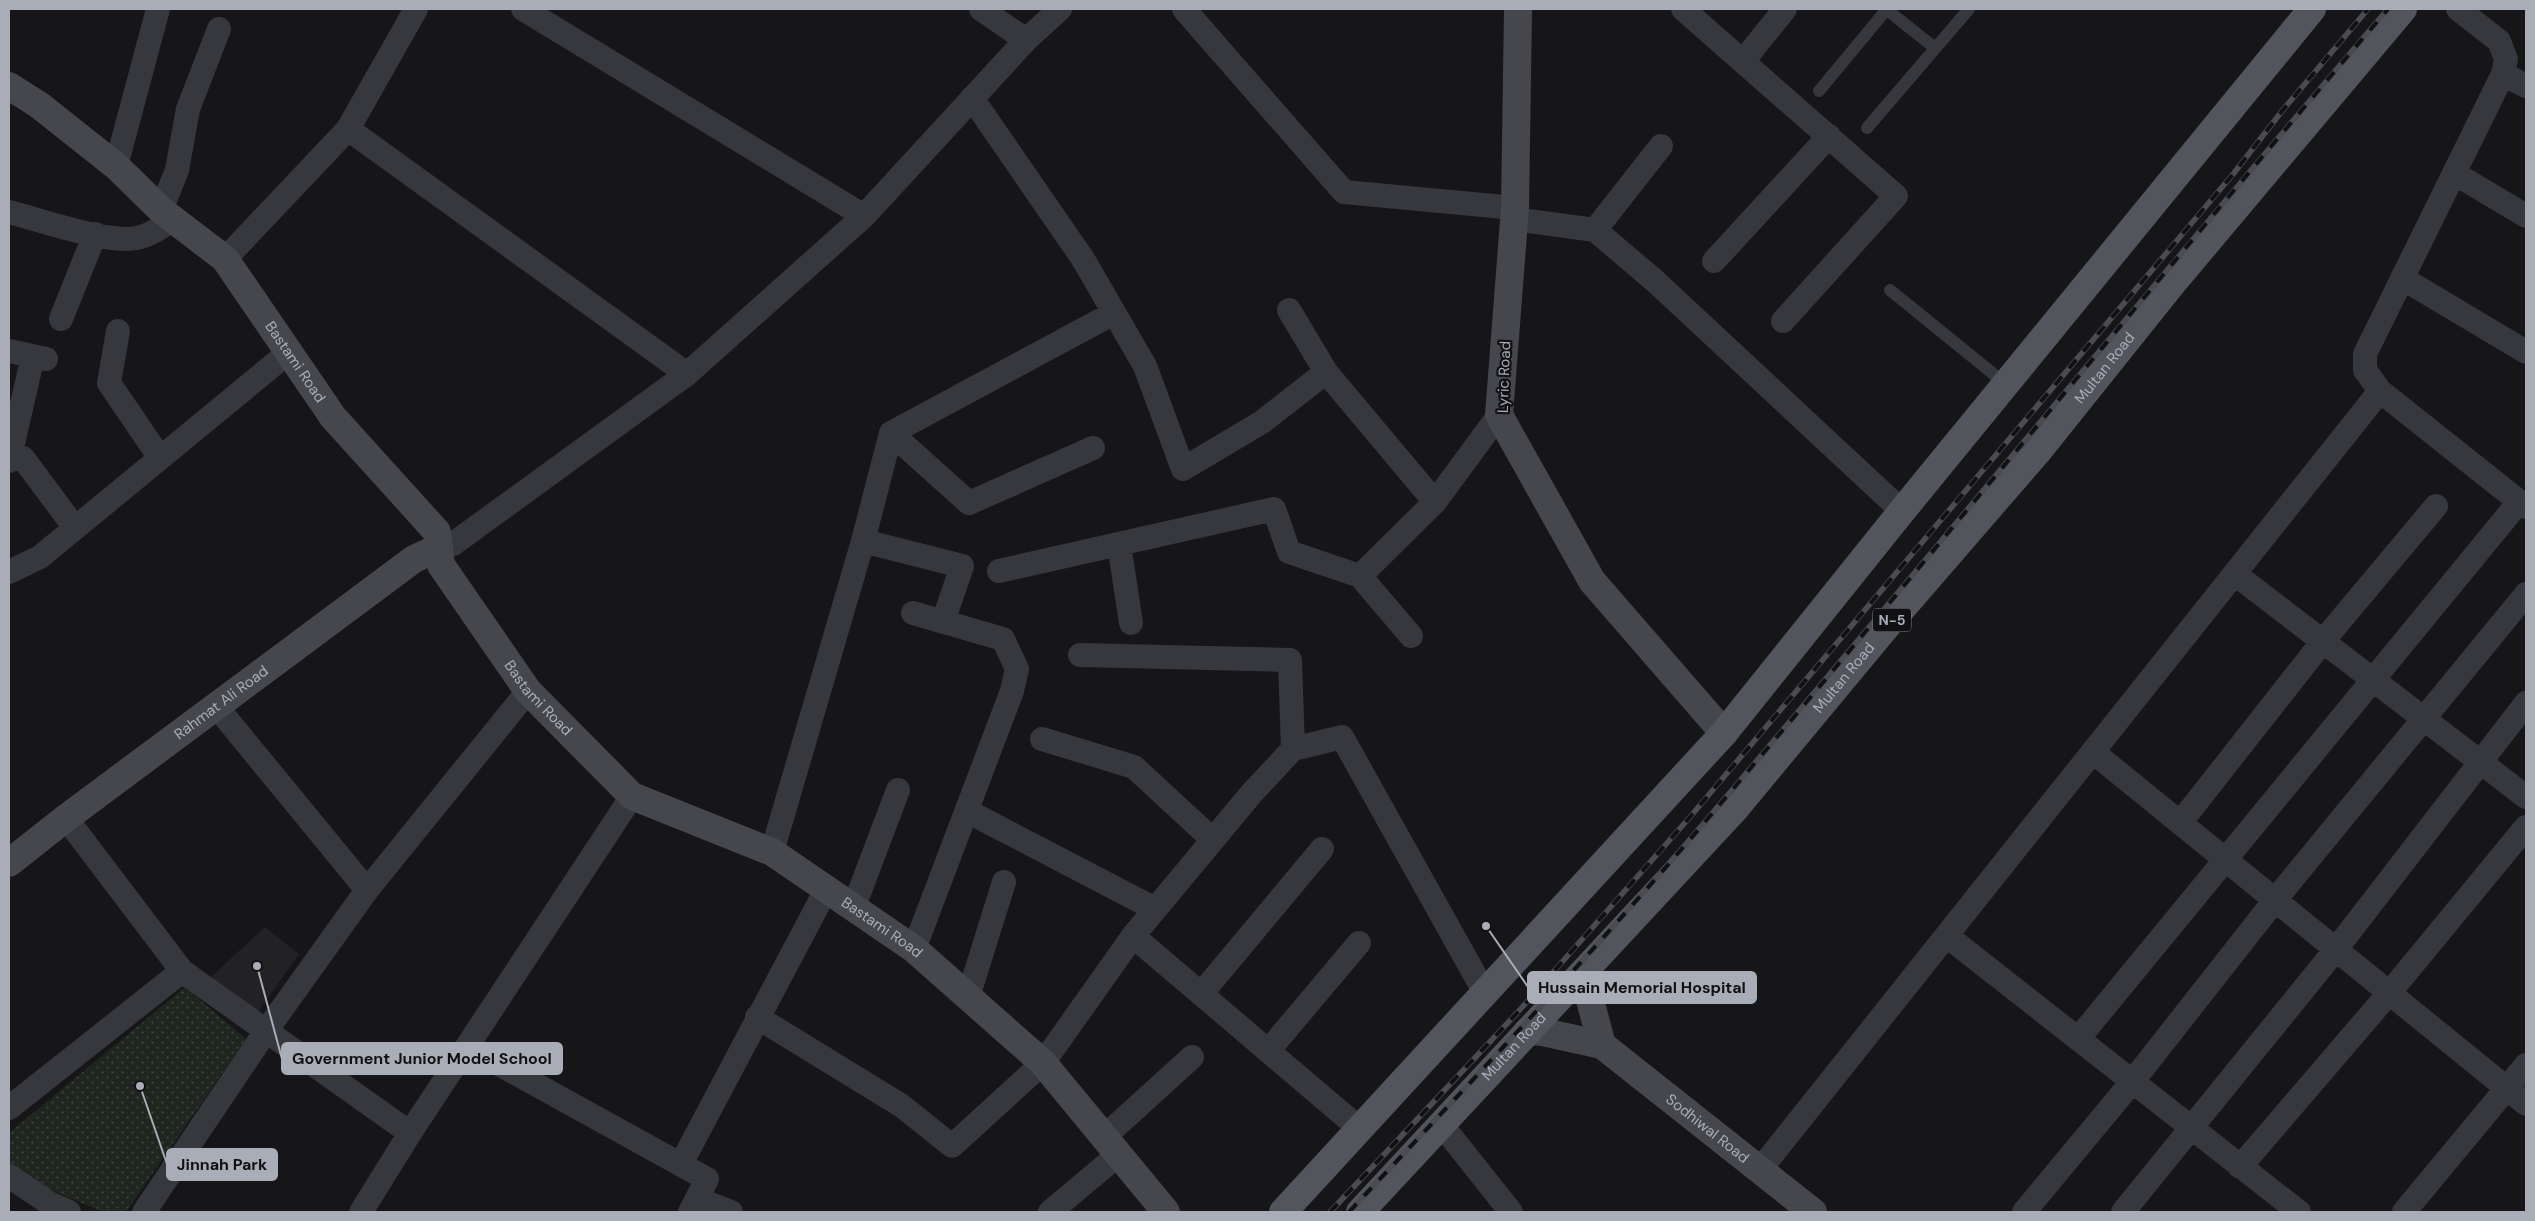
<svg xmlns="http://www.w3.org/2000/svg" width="2535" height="1221" viewBox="0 0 2535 1221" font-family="'DM Sans',sans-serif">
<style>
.built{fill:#222225}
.park{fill:url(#park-dots)}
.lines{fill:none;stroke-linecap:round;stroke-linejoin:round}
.lane{stroke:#37383d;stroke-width:12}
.street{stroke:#37383d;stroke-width:24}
.secondary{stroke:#45474d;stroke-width:28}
.primary{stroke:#53555c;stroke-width:28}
.rail-casing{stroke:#4a4c52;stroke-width:5.5}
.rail{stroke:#111113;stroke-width:4;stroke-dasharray:11;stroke-linecap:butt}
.labels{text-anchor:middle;stroke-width:4.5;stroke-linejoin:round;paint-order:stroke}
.shield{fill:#111113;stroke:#7b7e86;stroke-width:1}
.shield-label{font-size:14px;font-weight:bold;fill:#a8adb8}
.street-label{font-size:15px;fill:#a8adb8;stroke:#111113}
.leader{fill:none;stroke:#a8adb8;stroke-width:2}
.callout-dot{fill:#a8adb8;stroke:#111113;stroke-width:2}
.callout{fill:#a8adb8;stroke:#a8adb8;stroke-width:2}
.callout-label{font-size:16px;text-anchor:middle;font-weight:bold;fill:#111}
</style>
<defs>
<pattern id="park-dots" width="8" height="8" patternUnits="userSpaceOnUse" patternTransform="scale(1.25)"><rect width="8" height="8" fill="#1e261f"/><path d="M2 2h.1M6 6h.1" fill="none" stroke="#3c433d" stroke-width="1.8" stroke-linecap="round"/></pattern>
</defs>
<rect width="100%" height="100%" fill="#161618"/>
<path class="built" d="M 265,927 L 299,954 L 258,1012 L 211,977 Z"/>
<path class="park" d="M 185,987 L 246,1039 L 126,1212 L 103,1212 L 51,1190 L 9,1163 L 9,1133 Z"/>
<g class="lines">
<path class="lane" d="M 1886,9 L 1935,48
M 1819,91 L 1887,9
M 1867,128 L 1969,9
M 1890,290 L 2007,385"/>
<path class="street" d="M 523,9 L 864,216
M 981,9 L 1026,40
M 1184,9 L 1344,192 L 1515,208
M 1683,9 L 1896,196 L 1783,321
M 2458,9 L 2499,41 L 2506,59 L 2503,74 L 2365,354 L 2365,370 L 2380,391 L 2526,507
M 1743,61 L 1785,9
M 2503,74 L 2526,86
M 972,98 L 1083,259 L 1145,366 L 1183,469 L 1262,422 L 1326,372
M 348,129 L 687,374
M 116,166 L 158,9
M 2454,173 L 2526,216
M 161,210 L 177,170 L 188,109 L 219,29
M 9,212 C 41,220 107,244 137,238 C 151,235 163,227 174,218
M 1514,219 L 1595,230 L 1655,281 L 1902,511
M 1595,230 L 1661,146
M 225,259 L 348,129 L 416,9
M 1714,261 L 1829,136
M 2402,278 L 2526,352
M 1289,310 L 1326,372 L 1435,502
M 61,319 L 95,234
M 118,331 L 109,383 L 160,458
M 9,351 L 46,359
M 891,433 L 969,503 L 1093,448
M 23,458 L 75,528
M 9,461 L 33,356
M 863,541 L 962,566 L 943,622
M 1119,544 L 1131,623
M 438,548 L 453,544 L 687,374 L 864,216 L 1026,40 L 1060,9
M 999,571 L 1274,509 L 1289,552 L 1360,576 L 1411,636
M 9,572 L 40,557 L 289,352
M 2235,574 L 2526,797
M 1360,576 L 1435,502 L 1499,415
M 913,613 L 1003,639 L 1017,669 L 1012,691 L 914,949
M 1080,655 L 1290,660 L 1293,749
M 216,706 L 367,890
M 1042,739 L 1134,767 L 1213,840
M 2093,752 L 2526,1104
M 967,811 L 1155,909
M 66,818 L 182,971 L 410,1133
M 2180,823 L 2323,641 L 2436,506
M 772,852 L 863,541 L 891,433 L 1114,313
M 853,909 L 898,790
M 1133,936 L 1360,1129
M 1947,936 L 2299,1212
M 1201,994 L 1322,849
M 968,997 L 1004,882
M 757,1017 L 902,1106 L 952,1146 L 1043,1063 L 1133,936 L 1251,794 L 1293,749 L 1342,737 L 1485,993
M 2078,1039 L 2519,502
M 468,1047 L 707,1179 L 690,1212
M 1268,1051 L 1359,943
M 9,1108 L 182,971
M 1441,1124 L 1511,1212
M 1104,1137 L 1192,1057
M 681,1164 L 826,890
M 2240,1167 L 2390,992 L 2526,827
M 1759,1171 L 2380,391
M 9,1176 L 49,1203 L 69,1212
M 697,1199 L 731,1212
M 144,1212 L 266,1031 L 367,890 L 528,691
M 361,1212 L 410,1133 L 632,796
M 1050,1212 L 1118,1155
M 2024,1212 L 2132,1082 L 2275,900 L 2526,594
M 2123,1212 L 2337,948 L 2526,703
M 2404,1212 L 2526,1065"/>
<g class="secondary">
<path d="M 1518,9 L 1515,208 L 1499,415 L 1592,581 L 1724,733"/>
<path id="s1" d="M 9,86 L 39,105 L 116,166 L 161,210 L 225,259 L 333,417 L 437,532 L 441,565 L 528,691 L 632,796 L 772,852 L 914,949 L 1043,1063 L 1166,1212"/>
<path id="s2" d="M 9,863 L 66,818 L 414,559 L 438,548"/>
<path d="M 1586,970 L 1586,985 L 1602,1045"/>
<path id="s3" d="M 1528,1031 L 1543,1032 L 1602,1045 L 1813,1212"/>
</g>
<g class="primary">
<path d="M 1283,1212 L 1724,733 L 1902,511 L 2312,9"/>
<path id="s4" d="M 1360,1212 L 1734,810 L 1885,628 L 2039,450 L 2171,285 L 2403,9"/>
</g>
<defs>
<path id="rail" d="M 1330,1212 L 1517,1013 L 1690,817 L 2234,173 L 2282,111 L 2368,9
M 1349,1212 C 1469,1084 1590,956 1704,823 C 1934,553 2157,278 2388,9"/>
</defs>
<use href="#rail" class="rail-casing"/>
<use href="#rail" class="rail"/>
</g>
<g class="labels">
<rect class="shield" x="1873" y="608.5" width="38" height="23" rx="4"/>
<g class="shield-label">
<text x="1892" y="625">N-5</text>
</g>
<g class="street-label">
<text dy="5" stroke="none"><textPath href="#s1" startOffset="402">Bastami Road</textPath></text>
<text dy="5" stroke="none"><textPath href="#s4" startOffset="1126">Multan Road</textPath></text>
<text transform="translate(1504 377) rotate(-88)" y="5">Lyric Road</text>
<text dy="5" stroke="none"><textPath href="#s4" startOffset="721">Multan Road</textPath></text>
<text dy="5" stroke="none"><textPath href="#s1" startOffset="822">Bastami Road</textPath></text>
<text dy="5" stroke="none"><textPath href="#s2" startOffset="266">Rahmat Ali Road</textPath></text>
<text dy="5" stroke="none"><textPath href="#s1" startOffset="1242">Bastami Road</textPath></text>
<text dy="5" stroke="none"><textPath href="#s4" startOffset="226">Multan Road</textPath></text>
<text dy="5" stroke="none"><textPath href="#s3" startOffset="210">Sodhiwal Road</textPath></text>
</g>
</g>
<path class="leader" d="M1486 926L1528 987M257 966L282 1059M140 1086L167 1164"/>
<g class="callout-dot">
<circle cx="1486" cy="926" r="5"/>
<circle cx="257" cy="966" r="5"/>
<circle cx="140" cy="1086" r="5"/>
</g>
<g class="callout">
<rect x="1528" y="972" width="228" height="31" rx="5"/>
<rect x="282" y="1043" width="280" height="31" rx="5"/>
<rect x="167" y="1149" width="110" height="31" rx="5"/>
</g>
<g class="callout-label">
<text x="1642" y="993">Hussain Memorial Hospital</text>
<text x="422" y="1064">Government Junior Model School</text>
<text x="222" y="1170">Jinnah Park</text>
</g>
<rect width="2535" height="1221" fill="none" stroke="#a8adb8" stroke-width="20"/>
</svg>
